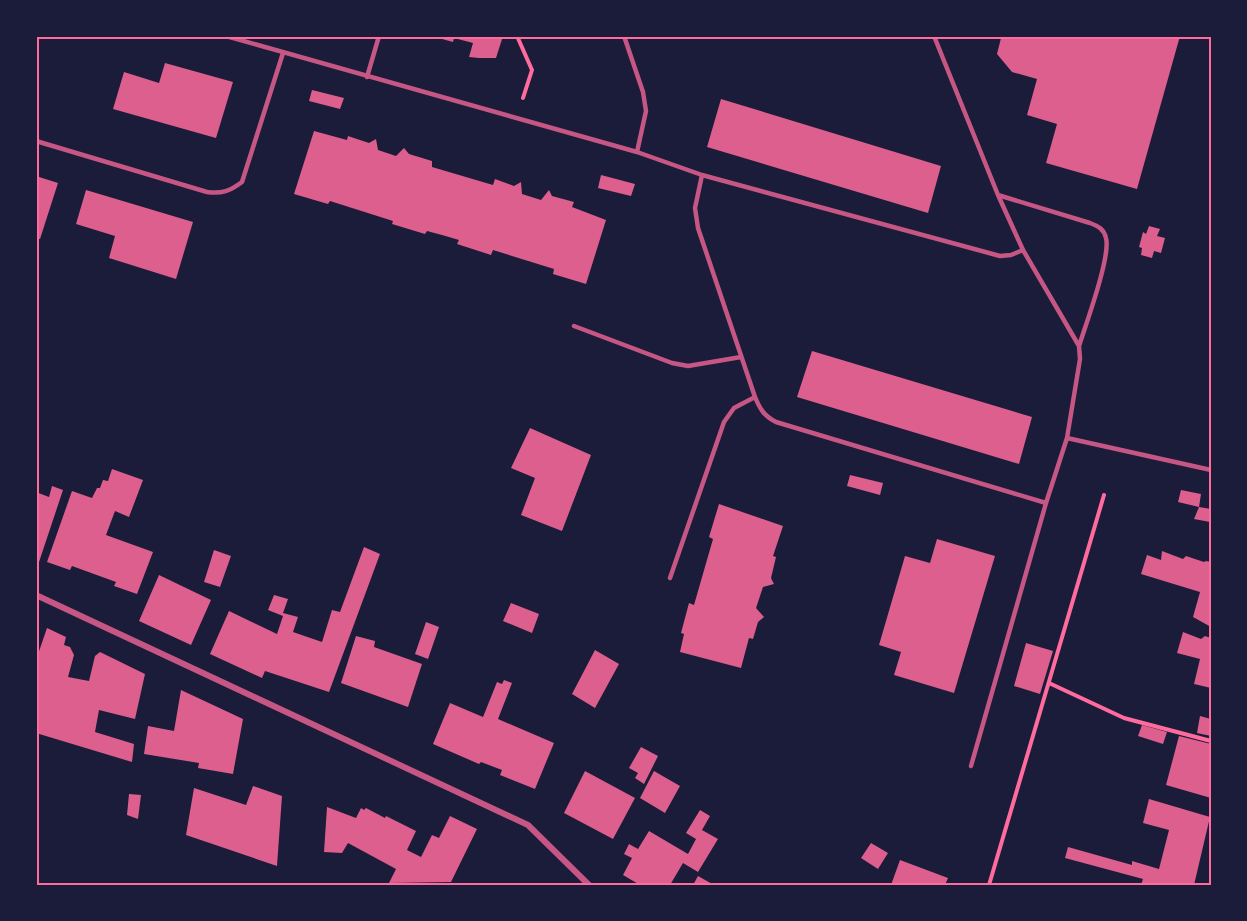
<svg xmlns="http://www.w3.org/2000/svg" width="1247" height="921" viewBox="0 0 1247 921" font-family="Overpass,sans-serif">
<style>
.building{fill:#dd5f8e}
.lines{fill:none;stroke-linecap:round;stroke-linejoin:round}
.path{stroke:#ff6b9d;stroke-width:4}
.service{stroke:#c65784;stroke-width:4.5}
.minor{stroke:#c65784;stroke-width:6}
.neatline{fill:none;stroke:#ff6b9d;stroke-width:2}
</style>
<rect width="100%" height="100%" fill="#1b1b3a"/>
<path class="building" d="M 431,36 L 503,36 L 496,58 L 479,58 L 469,57 L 473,43 L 454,38 L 453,42 Z
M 1009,36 L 1038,36 L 1048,39 L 1049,36 L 1180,36 L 1137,189 L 1046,163 L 1057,124 L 1027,115 L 1037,79 L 1012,72 L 997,54 L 1001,38 Z
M 165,63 L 233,82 L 216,138 L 113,109 L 124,72 L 159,83 Z
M 312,90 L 344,98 L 340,109 L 309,101 Z
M 721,99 L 941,166 L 928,213 L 707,147 Z
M 314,131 L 347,140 L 348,136 L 369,143 L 376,139 L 378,150 L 396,156 L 404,148 L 409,154 L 432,161 L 432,167 L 493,185 L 495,179 L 514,186 L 521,182 L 522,194 L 541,200 L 549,190 L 552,196 L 574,202 L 572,207 L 606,220 L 586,284 L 553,274 L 554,269 L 493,250 L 491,255 L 457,244 L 459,240 L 442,235 L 427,231 L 425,234 L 392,224 L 393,221 L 330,201 L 328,204 L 294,194 Z
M 601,175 L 635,184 L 631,196 L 598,188 Z
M 36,176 L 58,183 L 40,239 L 36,238 Z
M 86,190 L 193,222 L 176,279 L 109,258 L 115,236 L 76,224 Z
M 1149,226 L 1160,229 L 1157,236 L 1165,238 L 1161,253 L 1154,251 L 1152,258 L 1141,255 L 1142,248 L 1139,247 L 1143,232 L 1146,234 Z
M 812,351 L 1032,417 L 1019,464 L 797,397 Z
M 530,428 L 591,455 L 562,531 L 521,515 L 535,478 L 511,468 Z
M 112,469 L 143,480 L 129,517 L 115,511 L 106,535 L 153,552 L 137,594 L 114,586 L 116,582 L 72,566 L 70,570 L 47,562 L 72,491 L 92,498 L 97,488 L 100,488 L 103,480 L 108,481 Z
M 850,475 L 883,483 L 880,495 L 847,486 Z
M 52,486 L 63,490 L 39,562 L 36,561 L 36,492 L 49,497 Z
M 1181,490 L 1201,494 L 1199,507 L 1178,502 Z
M 719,504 L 783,526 L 773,556 L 776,557 L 771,578 L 774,584 L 763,587 L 756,608 L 764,617 L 758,622 L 753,639 L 749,638 L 741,668 L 680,652 L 684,634 L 681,633 L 689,603 L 694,605 L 713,539 L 709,537 Z
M 1199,507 L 1211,509 L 1210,522 L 1194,519 Z
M 937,539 L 995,556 L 954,693 L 894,675 L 901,652 L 879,645 L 905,556 L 930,563 Z
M 364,547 L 380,554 L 329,692 L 265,671 L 262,678 L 210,654 L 229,611 L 277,634 L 283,616 L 268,610 L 274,595 L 288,599 L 283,613 L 298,617 L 293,632 L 322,642 L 332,610 L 340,612 Z
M 214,550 L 231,556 L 220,587 L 204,582 Z
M 1162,551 L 1183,559 L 1186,556 L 1204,562 L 1206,561 L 1211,562 L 1211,627 L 1193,617 L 1200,592 L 1141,574 L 1147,555 L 1161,560 Z
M 159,575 L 211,600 L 191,645 L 139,621 Z
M 511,603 L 539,614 L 532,633 L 503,621 Z
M 426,622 L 439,627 L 428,659 L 415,654 Z
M 47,628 L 66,637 L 64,645 L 70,647 L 74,655 L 68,677 L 89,681 L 95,656 L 100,652 L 145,674 L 135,719 L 99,710 L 95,732 L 134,744 L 132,762 L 36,733 L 36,660 Z
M 1183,632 L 1201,639 L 1205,636 L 1211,638 L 1211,688 L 1194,684 L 1200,659 L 1177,653 Z
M 356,636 L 375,641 L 374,647 L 422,664 L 408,707 L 341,683 Z
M 1026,643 L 1053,651 L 1040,694 L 1014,686 Z
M 595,650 L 619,664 L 595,708 L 572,694 Z
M 504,680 L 512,683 L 498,719 L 554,743 L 535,789 L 500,775 L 502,770 L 481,762 L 479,764 L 433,744 L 450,703 L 483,717 L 497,682 L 502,684 Z
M 181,690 L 243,719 L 233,774 L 198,768 L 199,763 L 144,754 L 148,726 L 174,731 Z
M 1200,716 L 1211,719 L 1211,736 L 1197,733 Z
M 1142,725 L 1167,732 L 1163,744 L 1138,736 Z
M 1179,736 L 1211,744 L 1211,798 L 1166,785 Z
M 641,747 L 658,756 L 644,784 L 635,778 L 638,773 L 629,768 Z
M 585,771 L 635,798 L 613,839 L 564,813 Z
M 654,771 L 680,786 L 665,813 L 640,798 Z
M 253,786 L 282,796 L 277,866 L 186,835 L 194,788 L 246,805 Z
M 129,794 L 141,795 L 138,819 L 127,815 Z
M 1149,799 L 1210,817 L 1194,885 L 1141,885 L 1143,879 L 1065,858 L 1068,847 L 1132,865 L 1132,861 L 1159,869 L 1169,830 L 1143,823 Z
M 327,807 L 356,818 L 361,808 L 364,810 L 366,808 L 385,818 L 386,816 L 416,831 L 407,850 L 421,857 L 432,835 L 439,838 L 450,816 L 477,829 L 451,882 L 389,883 L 396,869 L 348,843 L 342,853 L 324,852 Z
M 700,810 L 710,816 L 702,830 L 718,839 L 698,872 L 683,863 L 670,885 L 640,885 L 623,875 L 632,858 L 624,854 L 629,844 L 638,849 L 649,831 L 688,854 L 696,839 L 686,833 Z
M 871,843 L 888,853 L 878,869 L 861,858 Z
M 900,860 L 948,878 L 945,885 L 891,885 Z
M 698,876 L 714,885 L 693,885 Z"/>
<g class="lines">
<path class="path" d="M 517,36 L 532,70 L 523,98
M 1049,683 L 1124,718 L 1211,741
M 989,885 L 1104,495"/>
<path class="service" d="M 226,36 L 637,152 L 702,175 L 1000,256 L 1011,255 L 1023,250
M 624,36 L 643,92 L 646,111 L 637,152
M 934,36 L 998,195 L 1023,250 L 1079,346 L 1080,359 L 1067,438 L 1046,503 L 971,766
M 367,77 L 379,36
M 36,141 L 207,192 C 222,194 230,191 242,182 L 283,53
M 702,175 L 695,208 L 698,228 L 755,397 C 760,409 764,416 776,422 L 1046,503
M 998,195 L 1090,223 C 1098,226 1104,229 1106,238 C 1111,256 1086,324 1079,346
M 574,326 L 672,363 L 688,366 L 741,357
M 1067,438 L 1211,470
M 670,578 L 724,422 L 734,408 L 755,397"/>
<path class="minor" d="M 36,595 L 528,825 L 589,885"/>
</g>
<rect width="1247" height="921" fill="none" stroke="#1b1b3a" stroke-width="75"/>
<rect x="38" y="38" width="1172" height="846" class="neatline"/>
</svg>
